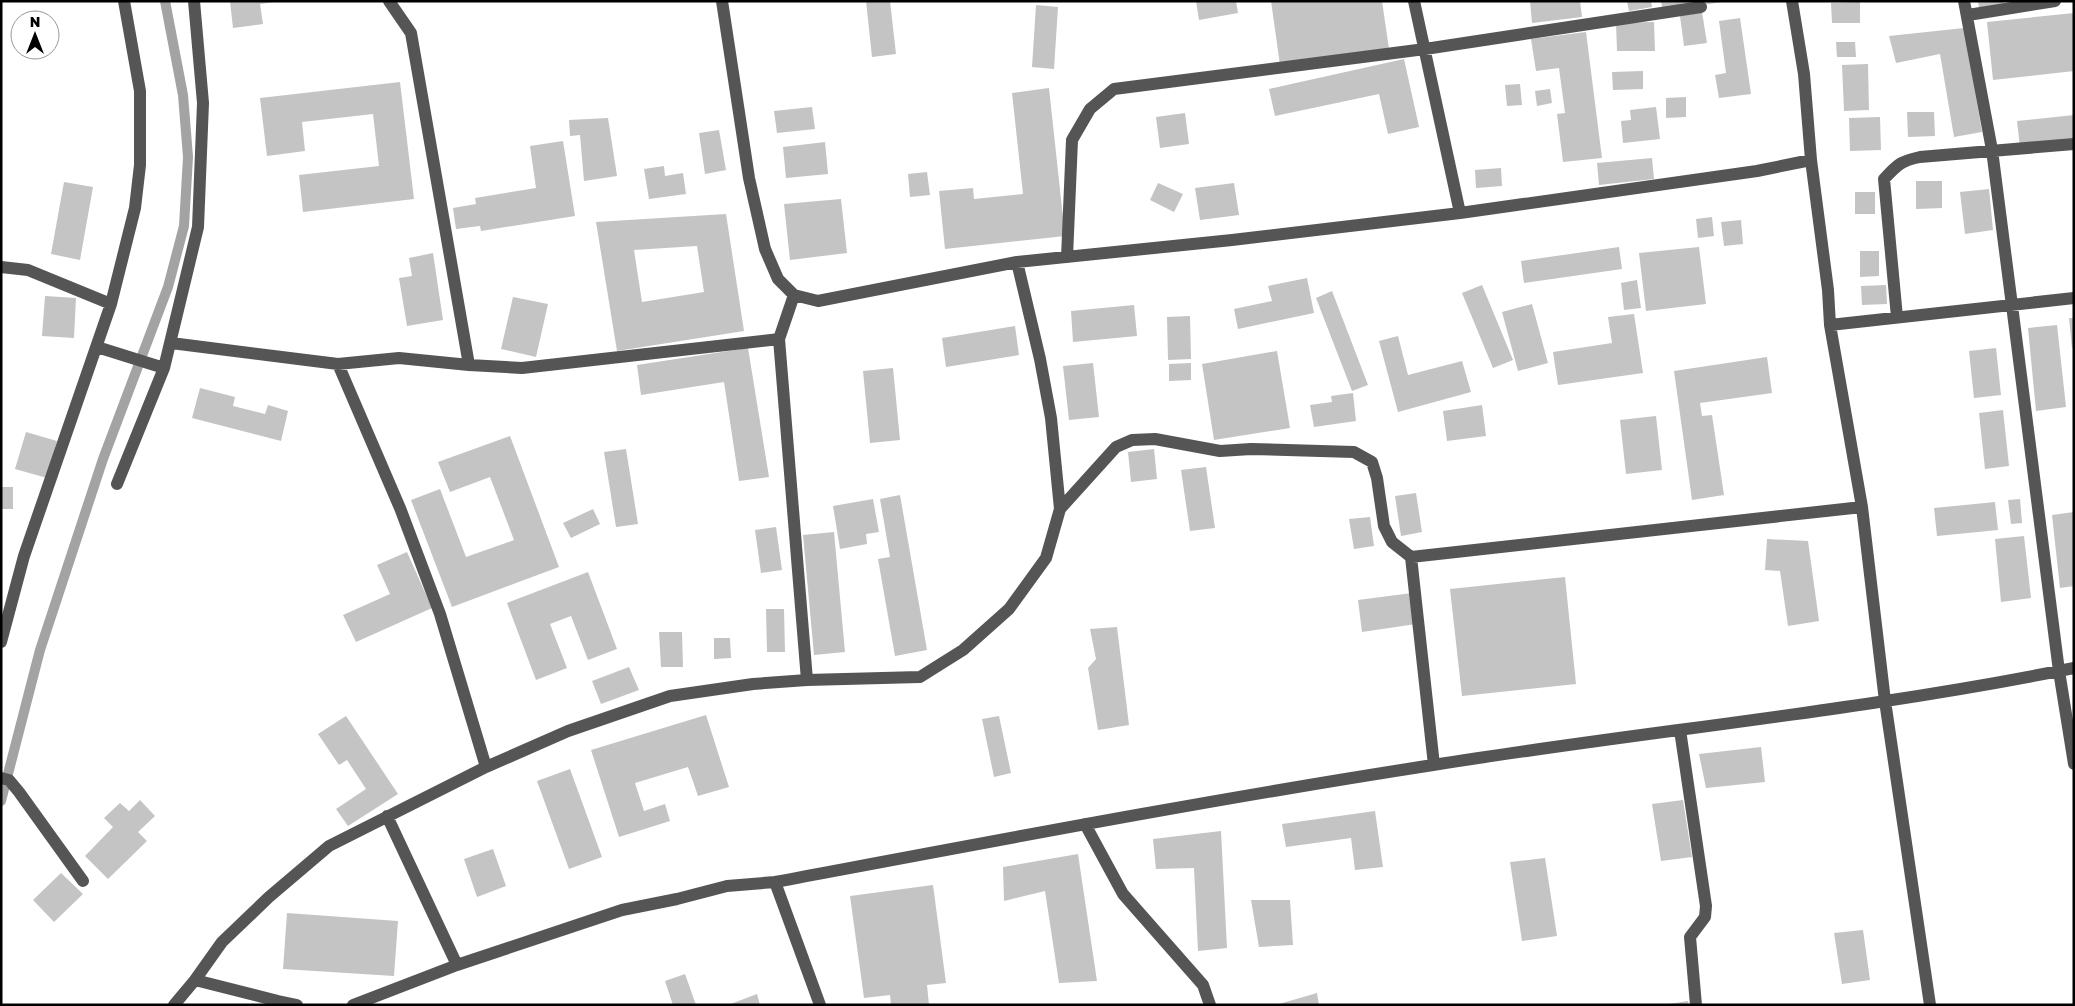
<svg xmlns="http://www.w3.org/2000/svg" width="2075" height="1006" viewBox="0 0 2075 1006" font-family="'Golos Text',sans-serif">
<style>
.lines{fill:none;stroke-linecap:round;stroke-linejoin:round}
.stream{stroke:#a3a3a3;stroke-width:10}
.building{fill:#c4c4c4;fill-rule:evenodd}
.minor{stroke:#555;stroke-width:12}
</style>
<rect width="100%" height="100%" fill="#fff"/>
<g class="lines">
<path class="stream" d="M 1,801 L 40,650 L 103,459 L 168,287 L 184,226 L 188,157 L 183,95 L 165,1"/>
</g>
<path class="building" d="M 230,1 L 274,1 L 274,2 L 260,4 L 263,24 L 233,28 Z
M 866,1 L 890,1 L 896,54 L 872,57 Z
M 1196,1 L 1236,1 L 1238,13 L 1199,20 Z
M 1271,1 L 1382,1 L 1389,49 L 1280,65 Z
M 1530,1 L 1580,1 L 1582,17 L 1532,23 Z
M 1627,1 L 1651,1 L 1652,7 L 1629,11 Z
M 1661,1 L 1722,1 L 1722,2 L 1663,11 Z
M 1978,1 L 2003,1 L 2004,6 L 1979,8 Z
M 1860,2 L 1860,23 L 1832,23 L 1831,3 Z
M 1036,5 L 1058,7 L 1054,69 L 1032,67 Z
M 1702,12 L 1707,43 L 1684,46 L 1680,16 Z
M 2074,13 L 2074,71 L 1993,80 L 1987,22 Z
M 1740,18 L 1751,94 L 1719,98 L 1715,75 L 1726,73 L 1719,21 Z
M 1654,22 L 1655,51 L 1617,51 L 1616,23 Z
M 1964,28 L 1982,132 L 1954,137 L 1940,54 L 1896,63 L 1889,36 Z
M 1586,32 L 1602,158 L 1563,162 L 1557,114 L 1565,113 L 1559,68 L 1536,71 L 1531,39 Z
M 1836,42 L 1855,42 L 1856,57 L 1837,57 Z
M 1404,59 L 1419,127 L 1388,134 L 1379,94 L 1275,116 L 1269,89 Z
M 1868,64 L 1869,110 L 1844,111 L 1842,65 Z
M 1643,71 L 1643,89 L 1613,90 L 1612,72 Z
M 400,82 L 414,199 L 303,212 L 299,175 L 379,166 L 373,114 L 302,122 L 305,151 L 267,156 L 260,98 Z
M 1520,84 L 1522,105 L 1507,106 L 1505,85 Z
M 1049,88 L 1065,236 L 945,249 L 939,191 L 973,188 L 974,199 L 1023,194 L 1012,93 Z
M 1550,89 L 1552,103 L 1537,106 L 1535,91 Z
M 1686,97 L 1686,117 L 1666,118 L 1666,98 Z
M 812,107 L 815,129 L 777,133 L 774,111 Z
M 1656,107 L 1660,139 L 1623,143 L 1621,121 L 1631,120 L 1630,110 Z
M 1907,112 L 1934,112 L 1935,136 L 1908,137 Z
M 1185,113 L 1189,144 L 1160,148 L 1156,117 Z
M 2074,115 L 2074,141 L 2020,147 L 2017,121 Z
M 1880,117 L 1881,150 L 1850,151 L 1849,118 Z
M 608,118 L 617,176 L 584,181 L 580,135 L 570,136 L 569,120 Z
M 719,130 L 726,170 L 705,174 L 699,133 Z
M 563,141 L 575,216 L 481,231 L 480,226 L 456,229 L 453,208 L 476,204 L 475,198 L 536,188 L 530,146 Z
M 825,142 L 828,174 L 786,178 L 783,147 Z
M 1652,158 L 1654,179 L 1599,185 L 1597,163 Z
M 664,166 L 665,176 L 683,173 L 686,194 L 649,199 L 644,169 Z
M 1501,168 L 1502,186 L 1476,188 L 1475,170 Z
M 927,172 L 930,195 L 910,197 L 908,174 Z
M 1916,181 L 1942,181 L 1942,208 L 1916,209 Z
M 64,182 L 93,187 L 80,260 L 51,254 Z
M 1158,183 L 1183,194 L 1174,212 L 1150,200 Z
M 1234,183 L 1239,215 L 1200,220 L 1195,188 Z
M 1989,189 L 1993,230 L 1965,234 L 1960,192 Z
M 1855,192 L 1875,192 L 1875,214 L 1855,214 Z
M 841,199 L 847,253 L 790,260 L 784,204 Z
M 726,214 L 744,331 L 617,351 L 596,222 ZM 697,246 L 704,292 L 642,302 L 634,250 Z
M 1712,217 L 1714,236 L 1698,238 L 1696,219 Z
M 1741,220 L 1743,244 L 1724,246 L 1721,222 Z
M 1619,247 L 1622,269 L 1524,283 L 1521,261 Z
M 1699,247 L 1706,304 L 1646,311 L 1639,253 Z
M 1860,251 L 1879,251 L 1879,276 L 1860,277 Z
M 433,253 L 443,320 L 407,326 L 399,278 L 412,276 L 409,258 Z
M 1307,278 L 1314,313 L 1238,329 L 1234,309 L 1272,301 L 1268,286 Z
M 1637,280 L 1641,308 L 1624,310 L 1621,283 Z
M 1482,285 L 1513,360 L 1493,368 L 1462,293 Z
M 1886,285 L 1887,304 L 1862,305 L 1861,286 Z
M 1332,291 L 1368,385 L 1352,391 L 1316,298 Z
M 45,296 L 76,298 L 74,338 L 42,336 Z
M 513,297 L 548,304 L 536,357 L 501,349 Z
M 1532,304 L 1548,363 L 1518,371 L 1502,312 Z
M 1134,305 L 1137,336 L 1073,342 L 1071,311 Z
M 1634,314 L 1643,373 L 1558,385 L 1553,352 L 1612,343 L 1608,317 Z
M 1190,316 L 1191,359 L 1168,360 L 1167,317 Z
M 2069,318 L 2074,318 L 2074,347 L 2072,348 Z
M 2057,325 L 2066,407 L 2036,411 L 2028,328 Z
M 1015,326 L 1019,355 L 946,367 L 942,338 Z
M 1398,336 L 1408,375 L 1462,361 L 1471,392 L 1398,412 L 1379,341 Z
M 748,348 L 769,477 L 739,481 L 724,382 L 641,395 L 637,365 Z
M 1996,348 L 2001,395 L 1974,398 L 1969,351 Z
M 1277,351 L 1290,428 L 1214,440 L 1202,364 Z
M 1767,357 L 1772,393 L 1700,403 L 1702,416 L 1712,415 L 1724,495 L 1692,500 L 1674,371 Z
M 1093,363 L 1099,417 L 1069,420 L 1063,366 Z
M 1191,363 L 1191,380 L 1169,381 L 1169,364 Z
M 893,368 L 900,440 L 870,443 L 863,371 Z
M 200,388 L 235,397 L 233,406 L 265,414 L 268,405 L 288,411 L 281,441 L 192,418 Z
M 1353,393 L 1356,421 L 1314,427 L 1310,405 L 1332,402 L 1331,396 Z
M 1482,405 L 1486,436 L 1447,441 L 1443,411 Z
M 2003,410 L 2009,466 L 1985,469 L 1979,413 Z
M 1656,416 L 1662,470 L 1626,474 L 1620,420 Z
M 26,432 L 57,441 L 47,478 L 15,469 Z
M 510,436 L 559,567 L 452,607 L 411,500 L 440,489 L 466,557 L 514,540 L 490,477 L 450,492 L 438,462 Z
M 626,449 L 638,524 L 616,527 L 604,452 Z
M 1154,449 L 1157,479 L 1131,482 L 1128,452 Z
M 1206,467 L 1215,528 L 1190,531 L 1181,470 Z
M 1,487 L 13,487 L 13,509 L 1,509 Z
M 1416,493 L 1422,532 L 1401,536 L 1395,496 Z
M 900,495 L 927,650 L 895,656 L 878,559 L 890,557 L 880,499 Z
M 873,499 L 879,532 L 866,534 L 867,544 L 840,549 L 833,506 Z
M 2020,499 L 2022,523 L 2011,524 L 2008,500 Z
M 1995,502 L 1998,530 L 1937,536 L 1934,508 Z
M 593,509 L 600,524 L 571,538 L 563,523 Z
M 2074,512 L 2074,586 L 2060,588 L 2052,515 Z
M 1370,517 L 1374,546 L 1354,549 L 1349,519 Z
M 776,527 L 782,570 L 761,573 L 755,530 Z
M 834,532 L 845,652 L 814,655 L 803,535 Z
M 2024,536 L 2031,598 L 2001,602 L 1995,539 Z
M 1767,539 L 1808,541 L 1819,621 L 1788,626 L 1780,571 L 1765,570 Z
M 407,552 L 432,608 L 356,642 L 343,615 L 390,594 L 377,565 Z
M 588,572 L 617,649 L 588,660 L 571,616 L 550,624 L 567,668 L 536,680 L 507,603 Z
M 1565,577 L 1576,684 L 1462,696 L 1450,589 Z
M 1412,593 L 1416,624 L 1362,632 L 1358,600 Z
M 766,609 L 784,609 L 785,652 L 767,652 Z
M 1117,627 L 1129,725 L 1098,730 L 1088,668 L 1096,659 L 1090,629 Z
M 659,632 L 682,632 L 683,667 L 661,667 Z
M 714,638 L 730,638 L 731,658 L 714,659 Z
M 629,667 L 639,690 L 601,704 L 592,681 Z
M 706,715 L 729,787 L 698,796 L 688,767 L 635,783 L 644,811 L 665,804 L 670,821 L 619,837 L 591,750 Z
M 346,716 L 398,794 L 348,826 L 336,809 L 366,789 L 347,760 L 339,765 L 318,734 Z
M 999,716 L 1011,773 L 994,777 L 982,719 Z
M 1761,747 L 1765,782 L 1706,788 L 1699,754 Z
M 570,769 L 602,857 L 569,869 L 537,781 Z
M 140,800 L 155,816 L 138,832 L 147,841 L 108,879 L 85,856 L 113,827 L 104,818 L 120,803 L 129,811 Z
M 1683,800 L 1692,857 L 1661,861 L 1652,804 Z
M 1375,811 L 1383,867 L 1355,870 L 1351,838 L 1286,847 L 1282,824 Z
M 1221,831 L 1227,948 L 1198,951 L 1194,868 L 1156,869 L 1153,839 Z
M 493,849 L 506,886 L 477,897 L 464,859 Z
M 1078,854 L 1097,981 L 1059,983 L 1045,891 L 1004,901 L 1003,867 Z
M 1545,858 L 1557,936 L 1522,941 L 1510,862 Z
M 61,873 L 83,894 L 54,922 L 33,900 Z
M 933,885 L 946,983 L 927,985 L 929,1005 L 891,1005 L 890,995 L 864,998 L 850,896 Z
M 1251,900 L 1290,900 L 1293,945 L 1259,947 Z
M 287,913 L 398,921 L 394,976 L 283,969 Z
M 1863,930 L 1870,980 L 1842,984 L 1834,933 Z
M 685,974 L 696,1005 L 673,1005 L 665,981 Z
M 1317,993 L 1319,1005 L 1279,1005 L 1279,1004 Z
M 757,994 L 760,1005 L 728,1005 Z
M 1688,1001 L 1689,1005 L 1669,1005 L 1669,1004 Z"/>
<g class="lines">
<path class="minor" d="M 389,1 L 411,33 L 469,365
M 722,1 L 749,178 L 765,249 L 778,279 L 794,295 L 818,301 L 1017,262 L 1232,240 L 1460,213 L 1757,171 L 1811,160 L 1828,290 L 1830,325 L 1862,507 L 1885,701 L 1930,1005
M 1414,1 L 1460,213
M 1792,1 L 1804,74 L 1811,160
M 1964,1 L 1992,150 L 2059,671 L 2074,764
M 1968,15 L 2055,1
M 1067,257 L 1072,140 L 1090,109 L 1114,89 L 1425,49 L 1701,7
M 1,267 L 28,270 L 111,304 L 135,208 L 140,165 L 140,91 L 124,1
M 794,295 L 779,339 L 807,680
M 1897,317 L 1884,179 C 1898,164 1901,161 1920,157 L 2074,144
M 1830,325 L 2074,298
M 171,343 L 338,364 L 399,358 L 469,365 L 522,368 L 779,339
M 97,347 L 164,368 L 117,484
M 338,364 L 400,508 L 440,614 L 486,767
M 164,368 L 198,227 L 203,103 L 194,1
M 1060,509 L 1116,447 L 1132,440 L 1155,439 L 1220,451 L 1251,449 L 1354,452 L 1372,462 L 1377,478 L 1384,526 L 1392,542 L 1411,557
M 1,642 L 24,556 L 111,304
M 1680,730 L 1706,906 L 1705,917 L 1690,937 L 1696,1005
M 1434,765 L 1411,557 L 1862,507
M 1,778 L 9,780 L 19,792 L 83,881
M 387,816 L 457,965
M 1085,824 L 1123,894 L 1203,985 L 1210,1005
M 775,882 L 820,1005
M 195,980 L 278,1001 L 297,1005
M 174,1005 L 195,980 L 222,942 L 269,897 L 329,846 L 486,767 L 568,731 L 670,696 L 753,684 L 807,680 L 920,677 L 963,650 L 1009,609 L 1046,558 L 1060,509 L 1051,418 L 1040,359 L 1017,262
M 353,1005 L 457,965 L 622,910 L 677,899 L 727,886 L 775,882 C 994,841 1213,799 1433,765 C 1646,731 1862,711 2074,668"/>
</g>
<rect width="2075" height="1006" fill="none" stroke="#000000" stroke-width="5"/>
<g transform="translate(35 35)"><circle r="24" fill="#ffffff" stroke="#999999"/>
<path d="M0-4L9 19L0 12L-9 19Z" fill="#000000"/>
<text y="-8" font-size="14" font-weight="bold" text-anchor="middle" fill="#000000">N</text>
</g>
</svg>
